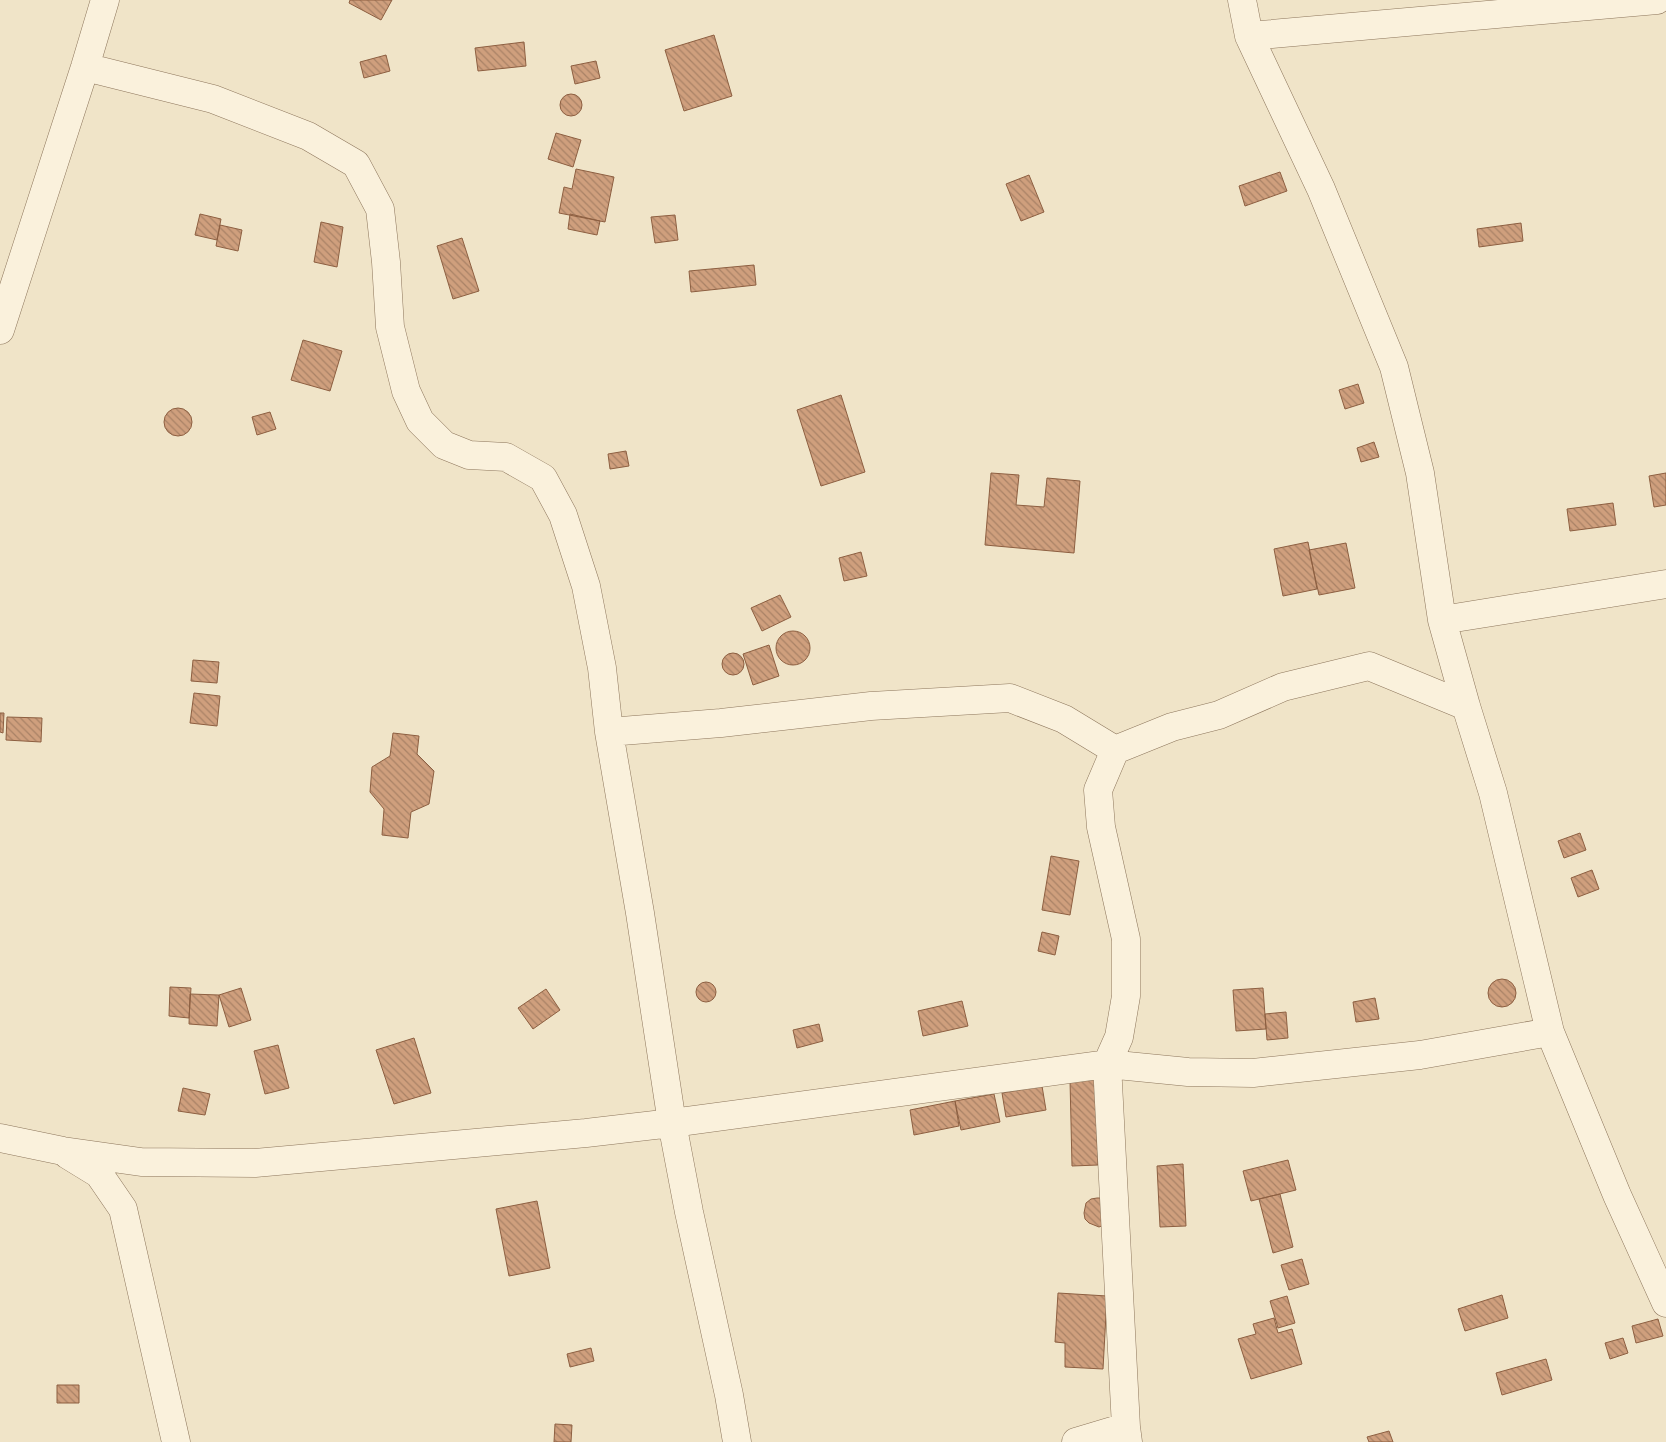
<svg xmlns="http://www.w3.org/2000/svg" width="1666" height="1442" viewBox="0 0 1666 1442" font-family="'Libre Baskerville',serif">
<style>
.building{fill:url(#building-back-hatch);stroke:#8d5f41}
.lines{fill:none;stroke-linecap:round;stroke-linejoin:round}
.minor-casing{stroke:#8d765c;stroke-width:29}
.minor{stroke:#faf1dc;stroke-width:28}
</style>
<defs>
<pattern id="building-back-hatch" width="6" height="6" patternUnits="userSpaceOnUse" patternTransform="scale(1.25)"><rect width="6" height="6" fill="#cf9f7d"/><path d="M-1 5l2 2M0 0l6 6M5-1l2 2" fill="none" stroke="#a98266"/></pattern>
</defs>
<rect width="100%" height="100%" fill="#f0e4c8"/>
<path class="building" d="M 350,0 L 392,0 L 381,20 L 349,3 Z
M 714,35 L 732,96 L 684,111 L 665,50 Z
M 524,42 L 526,66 L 478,71 L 475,48 Z
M 386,55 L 390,71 L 364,78 L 360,62 Z
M 596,61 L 600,78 L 575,84 L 571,66 Z
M560 105a11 11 0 1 1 22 0a11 11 0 1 1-22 0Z
M 556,133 L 581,140 L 573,167 L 548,159 Z
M 576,169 L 614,177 L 605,222 L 559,213 L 564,187 L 572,189 Z
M 1280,172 L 1287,191 L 1245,206 L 1239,186 Z
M 1029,175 L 1044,212 L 1021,221 L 1006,184 Z
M 200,214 L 221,219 L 217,240 L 195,235 Z
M 570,214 L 600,221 L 597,235 L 568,229 Z
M 675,215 L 678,240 L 655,243 L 651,217 Z
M 321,222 L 343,227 L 337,267 L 314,262 Z
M 1521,223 L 1523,241 L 1479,247 L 1477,229 Z
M 220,225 L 242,230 L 238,251 L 216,246 Z
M 462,238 L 479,291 L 453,299 L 437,246 Z
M 754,265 L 756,285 L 691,292 L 689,271 Z
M 303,340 L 342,351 L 330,391 L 291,380 Z
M 1358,384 L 1364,403 L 1345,409 L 1339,390 Z
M 841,395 L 865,472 L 821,486 L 797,410 Z
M164 422a14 14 0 1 1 28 0a14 14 0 1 1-28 0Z
M 270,412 L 276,429 L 257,435 L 252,417 Z
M 1374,442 L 1379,457 L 1361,462 L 1357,448 Z
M 626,451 L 629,466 L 610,469 L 608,454 Z
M 991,473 L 1019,475 L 1016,505 L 1044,507 L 1047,478 L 1080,481 L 1074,553 L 985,545 Z
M 1666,473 L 1666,505 L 1654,507 L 1649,476 Z
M 1613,503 L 1616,525 L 1570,531 L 1567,509 Z
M 1308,542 L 1317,589 L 1283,596 L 1274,549 Z
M 1346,543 L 1355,588 L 1319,595 L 1309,550 Z
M 861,552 L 867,576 L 844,581 L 839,558 Z
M 780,595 L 791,617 L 762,631 L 751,608 Z
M776 648a17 17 0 1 1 34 0a17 17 0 1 1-34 0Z
M 769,645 L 779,676 L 753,685 L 743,654 Z
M722 664a11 11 0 1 1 22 0a11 11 0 1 1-22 0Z
M 193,660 L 219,662 L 217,683 L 191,681 Z
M 194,693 L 220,696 L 217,726 L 190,723 Z
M 0,713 L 4,713 L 3,733 L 0,732 Z
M 7,717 L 42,718 L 41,742 L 6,740 Z
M 393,733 L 419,736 L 417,754 L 434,771 L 429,804 L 411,812 L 408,838 L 382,835 L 384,809 L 370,792 L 372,767 L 390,756 Z
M 1580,833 L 1586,850 L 1564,858 L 1558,841 Z
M 1051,856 L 1079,861 L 1070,915 L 1042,910 Z
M 1592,870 L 1599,889 L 1578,897 L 1571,878 Z
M 1042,932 L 1059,936 L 1055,955 L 1038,951 Z
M1488 993a14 14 0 1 1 28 0a14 14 0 1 1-28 0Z
M696 992a10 10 0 1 1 20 0a10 10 0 1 1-20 0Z
M 170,987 L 191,988 L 189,1018 L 169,1016 Z
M 241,988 L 251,1020 L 229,1027 L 219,995 Z
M 1263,988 L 1266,1029 L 1236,1031 L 1233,990 Z
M 546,989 L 560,1010 L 533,1029 L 518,1008 Z
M 190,994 L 219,995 L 217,1026 L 189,1024 Z
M 1375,998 L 1379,1019 L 1356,1022 L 1353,1002 Z
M 962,1001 L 968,1026 L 923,1036 L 918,1011 Z
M 1286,1012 L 1288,1038 L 1267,1040 L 1265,1014 Z
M 819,1024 L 823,1041 L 797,1048 L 793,1030 Z
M 414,1038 L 431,1093 L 394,1104 L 376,1050 Z
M 278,1045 L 289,1088 L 265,1094 L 254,1051 Z
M 1095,1079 L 1098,1165 L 1072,1166 L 1070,1080 Z
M 1042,1086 L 1046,1110 L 1006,1117 L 1002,1093 Z
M 183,1088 L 210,1094 L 205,1115 L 178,1111 Z
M 994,1094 L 1000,1122 L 961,1130 L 955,1101 Z
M 955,1101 L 959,1126 L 914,1135 L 910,1110 Z
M 1288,1160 L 1296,1190 L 1251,1201 L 1243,1171 Z
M 1183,1164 L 1186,1226 L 1160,1227 L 1157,1166 Z
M 1280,1194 L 1293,1247 L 1273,1253 L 1259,1199 Z
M 1097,1198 L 1102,1198 L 1104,1225 L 1099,1227 L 1089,1223 L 1085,1219 L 1084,1213 L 1086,1203 L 1091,1199 Z
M 537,1201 L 550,1268 L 509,1276 L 496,1209 Z
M 1302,1259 L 1309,1284 L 1289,1290 L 1281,1265 Z
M 1058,1293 L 1107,1296 L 1103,1369 L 1065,1367 L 1065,1343 L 1055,1342 Z
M 1502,1295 L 1508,1318 L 1465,1331 L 1458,1309 Z
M 1287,1296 L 1295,1323 L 1278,1328 L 1270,1301 Z
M 1274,1318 L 1278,1333 L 1292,1329 L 1302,1364 L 1251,1379 L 1238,1339 L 1256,1334 L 1253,1324 Z
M 1658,1319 L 1663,1336 L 1636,1343 L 1632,1326 Z
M 1623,1338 L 1628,1353 L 1610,1359 L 1605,1343 Z
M 591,1348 L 594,1361 L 570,1367 L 567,1354 Z
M 1546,1359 L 1552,1380 L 1502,1395 L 1496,1373 Z
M 57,1385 L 79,1385 L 79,1403 L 57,1403 Z
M 555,1424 L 572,1425 L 571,1442 L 554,1442 Z
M 1389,1431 L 1393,1442 L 1369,1442 L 1367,1437 Z"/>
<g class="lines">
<defs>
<path id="minor" d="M 1242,0 L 1249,36 L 1321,189 L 1394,367 L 1420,473 L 1442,620 L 1466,706 L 1493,793 L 1550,1032 L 1617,1195 L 1666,1303
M 1249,36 L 1657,0
M 85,67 L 213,99 L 308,136 L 356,164 L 380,209 L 386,262 L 390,327 L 406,391 L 420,421 L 444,445 L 469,455 L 506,457 L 543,478 L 563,515 L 586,586 L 602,668 L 609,732 L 640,913 L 672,1123 L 689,1212 L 729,1395 L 737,1442
M 0,330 L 85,67 L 105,0
M 1442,620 L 1666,584
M 609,732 L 721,723 L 871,706 L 1010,698 L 1064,719 L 1115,750
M 0,1138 L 63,1151 L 141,1162 L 255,1163 L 586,1133 L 672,1123 L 1107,1064 L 1188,1072 L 1253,1073 L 1420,1055 L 1550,1032
M 68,1155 L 99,1174 L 123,1209 L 176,1442
M 1076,1442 L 1126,1427
M 1128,1442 L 1126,1427 L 1107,1064 L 1119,1037 L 1126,996 L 1126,939 L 1101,827 L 1098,790 L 1115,750 L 1172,727 L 1219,715 L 1283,687 L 1369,666 L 1466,706"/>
</defs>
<use href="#minor" class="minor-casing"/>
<use href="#minor" class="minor"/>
</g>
</svg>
